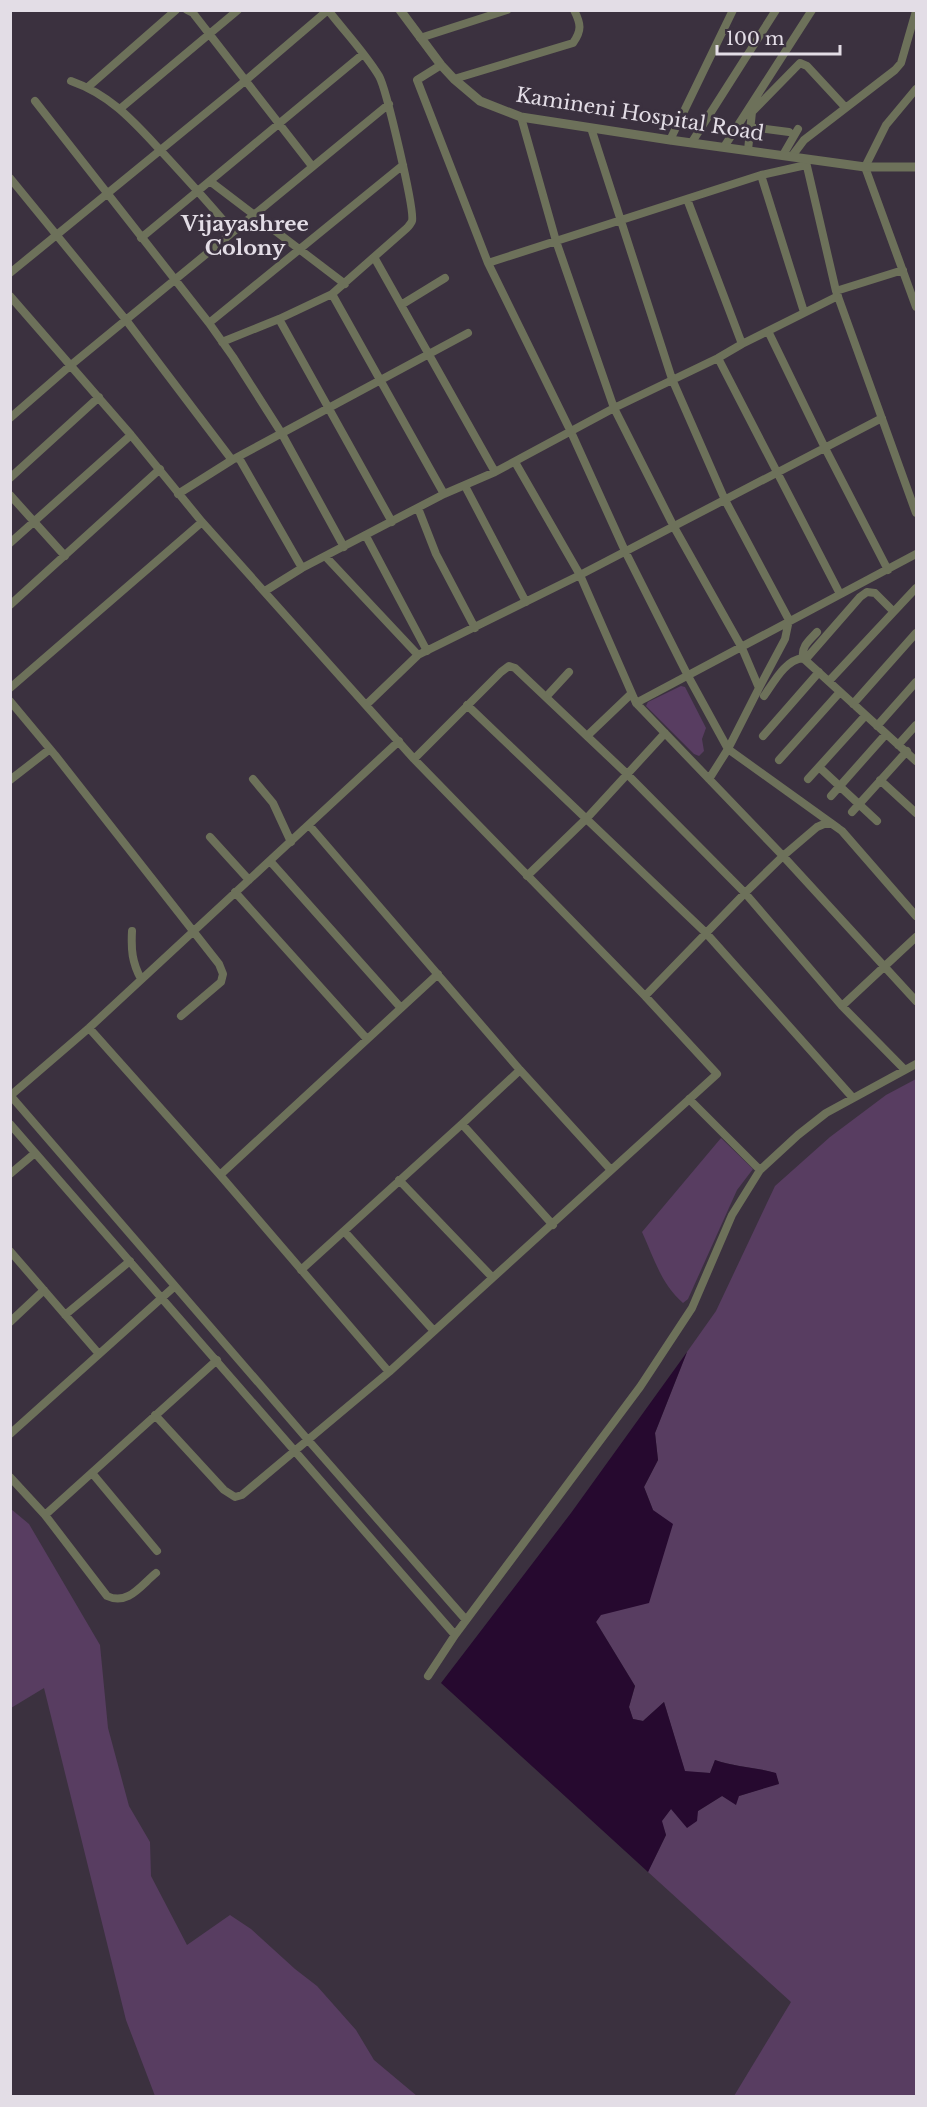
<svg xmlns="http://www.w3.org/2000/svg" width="927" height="2107" viewBox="0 0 927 2107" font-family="'Libre Baskerville',serif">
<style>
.green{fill:#583d61}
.water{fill:#26092f}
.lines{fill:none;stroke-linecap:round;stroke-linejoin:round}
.minor{stroke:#6d715a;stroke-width:8}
.tertiary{stroke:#6d715a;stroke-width:9}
.labels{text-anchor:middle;stroke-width:6;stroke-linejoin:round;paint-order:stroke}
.street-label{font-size:20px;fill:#e3dde6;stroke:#3b313f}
.neighbourhood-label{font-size:21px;font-weight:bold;fill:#e3dde6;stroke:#3b313f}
</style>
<rect width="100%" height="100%" fill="#3b313f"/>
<path class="green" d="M 681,686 L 685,687 L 706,728 L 702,739 L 704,751 L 699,756 L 694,754 L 646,706 L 648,702 Z
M 916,1079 L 916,2096 L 734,2096 L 791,2002 L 648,1872 L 666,1835 L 661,1821 L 671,1809 L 698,1811 L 722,1796 L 739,1796 L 779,1783 L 775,1773 C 755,1767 735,1767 715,1760 L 710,1773 L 685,1772 L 664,1702 L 643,1721 L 633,1719 L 629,1707 L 635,1686 L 596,1622 L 653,1510 L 644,1487 L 658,1460 L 655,1433 L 687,1352 L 716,1311 L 775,1186 L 830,1137 L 886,1095 Z
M 721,1138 L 753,1169 L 737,1190 L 688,1299 L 683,1303 C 661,1284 654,1258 642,1232 Z
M 11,1509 L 29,1524 L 100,1645 L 108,1728 L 129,1806 L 150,1842 L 151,1876 L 187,1945 L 230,1915 L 251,1929 L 295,1969 L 317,1986 L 356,2030 L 374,2060 L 417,2096 L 155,2096 L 126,2020 L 44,1688 L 11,1708 Z"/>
<path class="water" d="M 687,1352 L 655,1433 L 658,1460 L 644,1487 L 653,1510 L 673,1524 L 649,1603 L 601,1615 L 596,1622 L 635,1686 L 629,1707 L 633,1719 L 643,1721 L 664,1702 L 685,1771 L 710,1773 L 715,1760 C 735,1767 755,1767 776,1773 L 779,1784 L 739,1796 L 736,1805 L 722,1796 L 698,1811 L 697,1821 L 687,1828 L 671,1809 L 662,1821 L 666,1835 L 648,1872 L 441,1683 L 571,1513 Z"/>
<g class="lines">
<path class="minor" d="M 187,10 L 193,13 L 312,166
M 420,38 L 507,10
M 441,65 L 417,80 L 488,263
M 454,79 L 573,43 C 582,30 581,24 574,10
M 71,81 C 111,95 134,122 162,152 C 186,178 210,204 233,232
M 88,87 L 176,10
M 916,89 L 886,125 L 865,167 L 916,307
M 35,101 L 209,323 L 233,357 L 282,434 L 344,547
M 121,108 L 238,10
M 521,117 L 556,241 L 614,408 L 674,527 L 742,648 L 759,688 L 728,749 L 709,779
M 750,127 L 789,132
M 591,128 L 672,379 L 725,500 L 789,620 L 785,639 L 759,688
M 670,140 L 733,10
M 692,142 L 776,10
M 724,147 L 812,10
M 748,150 L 752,112 L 800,63 L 807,66 L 845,107
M 783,155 L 798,129
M 792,156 L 804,140 L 895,70 L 901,63 L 916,11
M 806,162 L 836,291 L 916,513
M 806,165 L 761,175 L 488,263 L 571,432 L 625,551 L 688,676 L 728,749 L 838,828
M 761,175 L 804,312
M 10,178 L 126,320 L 232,460
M 211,182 L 345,284
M 687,199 L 742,344
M 141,238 L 363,54
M 374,257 L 495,472
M 10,273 L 245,81 L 328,10
M 836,291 L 903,270
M 332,294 L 444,494
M 10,296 L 131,435 L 202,522 L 414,759 L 645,996 L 717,1074 L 389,1372 L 242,1495 L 235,1497 L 224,1490 L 155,1415
M 401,305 L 445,278
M 279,319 L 392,522
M 209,323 L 403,165
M 768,331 L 825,448 L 888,570
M 222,342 L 279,319 L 332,294 L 407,228 C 408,227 412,222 412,221 C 415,210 386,88 379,76 C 365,53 345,32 328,10
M 718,358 L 840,594
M 10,418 L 71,365 L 389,104
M 239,458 L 302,568
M 515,462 L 580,575 L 636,703 L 783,856 L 916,1001
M 10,478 L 99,397
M 465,486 L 526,602
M 178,494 L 232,460 L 468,333
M 10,495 L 65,556
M 418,508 L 436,554 L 475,628
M 366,536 L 427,651
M 10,543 L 131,435
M 326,557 L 418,655
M 265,591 L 302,568 L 444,494 L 495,472 L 614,408 L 718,358 L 742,344 L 838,296
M 10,605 L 160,469
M 817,632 C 810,640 801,646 803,658 L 916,761
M 805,660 L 860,597 L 867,592 L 875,593 L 893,611
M 829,681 L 916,588
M 10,688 L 202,522
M 764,696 C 774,682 785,660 803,658
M 546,697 L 569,672
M 10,701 L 55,755 L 219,964 L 223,974 L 221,982 L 181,1016
M 636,703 L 916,554
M 853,704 L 916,633
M 366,705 L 418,655 L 580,575 L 882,418
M 467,705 L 706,933 L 853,1098
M 877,726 L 916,682
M 587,736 L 631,694
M 763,736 L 819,672
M 898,745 L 916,725
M 414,759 L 501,672 L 509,666 L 515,668 L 626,773 L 745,893 L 842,1006 L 905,1070
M 779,760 L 840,692
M 819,767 L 877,821
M 253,779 L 273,803 L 291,842
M 808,779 L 865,716
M 10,780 L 50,749
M 880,780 L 916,813
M 831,796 L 886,734
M 852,812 L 907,751
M 309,825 L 520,1070 L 611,1170
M 210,837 L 249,880
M 270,861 L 401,1008
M 527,876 L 587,818 L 665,733
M 235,892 L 367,1039
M 132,931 C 131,950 132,962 141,979
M 645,996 L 745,893 L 783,856 L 817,827 L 824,824 L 832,824 L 842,831 L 916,916
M 842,1006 L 916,937
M 89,1028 L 220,1175 L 389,1372
M 10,1095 L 308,1440 L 466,1620
M 10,1096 L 89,1028 L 399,741
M 689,1099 L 760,1170
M 10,1124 L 455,1635
M 462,1124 L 553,1225
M 10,1174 L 35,1153
M 220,1175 L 438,974
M 399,1180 L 492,1277
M 344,1231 L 434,1331
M 10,1251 L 99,1354
M 301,1270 L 462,1124 L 520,1070
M 65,1315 L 130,1261
M 10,1322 L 44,1290
M 10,1434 L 175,1286
M 92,1473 L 157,1551
M 10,1477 L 45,1515 L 107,1596 C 128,1606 141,1585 156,1573
M 45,1515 L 217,1360
M 428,1676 L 455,1635 L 640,1387 L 692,1308 L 732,1215 L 760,1170 L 798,1135 L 826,1113 L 916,1064"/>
<path class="tertiary" d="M 400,10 L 441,65 L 454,79 L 480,101 L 521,117 L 670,140 L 865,167 L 916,167"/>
</g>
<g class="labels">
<g class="street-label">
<text transform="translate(640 114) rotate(9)" y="7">Kamineni Hospital Road</text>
</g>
<g class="neighbourhood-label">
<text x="245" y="231">Vijayashree<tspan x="245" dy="24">Colony</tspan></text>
</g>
</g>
<rect width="927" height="2107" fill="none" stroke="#e3dde6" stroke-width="24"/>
<path d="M717 45v9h123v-9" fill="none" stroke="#e3dde6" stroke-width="3"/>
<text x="726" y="45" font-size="18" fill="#e3dde6" stroke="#3b313f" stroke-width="4.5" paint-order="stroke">100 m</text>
</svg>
